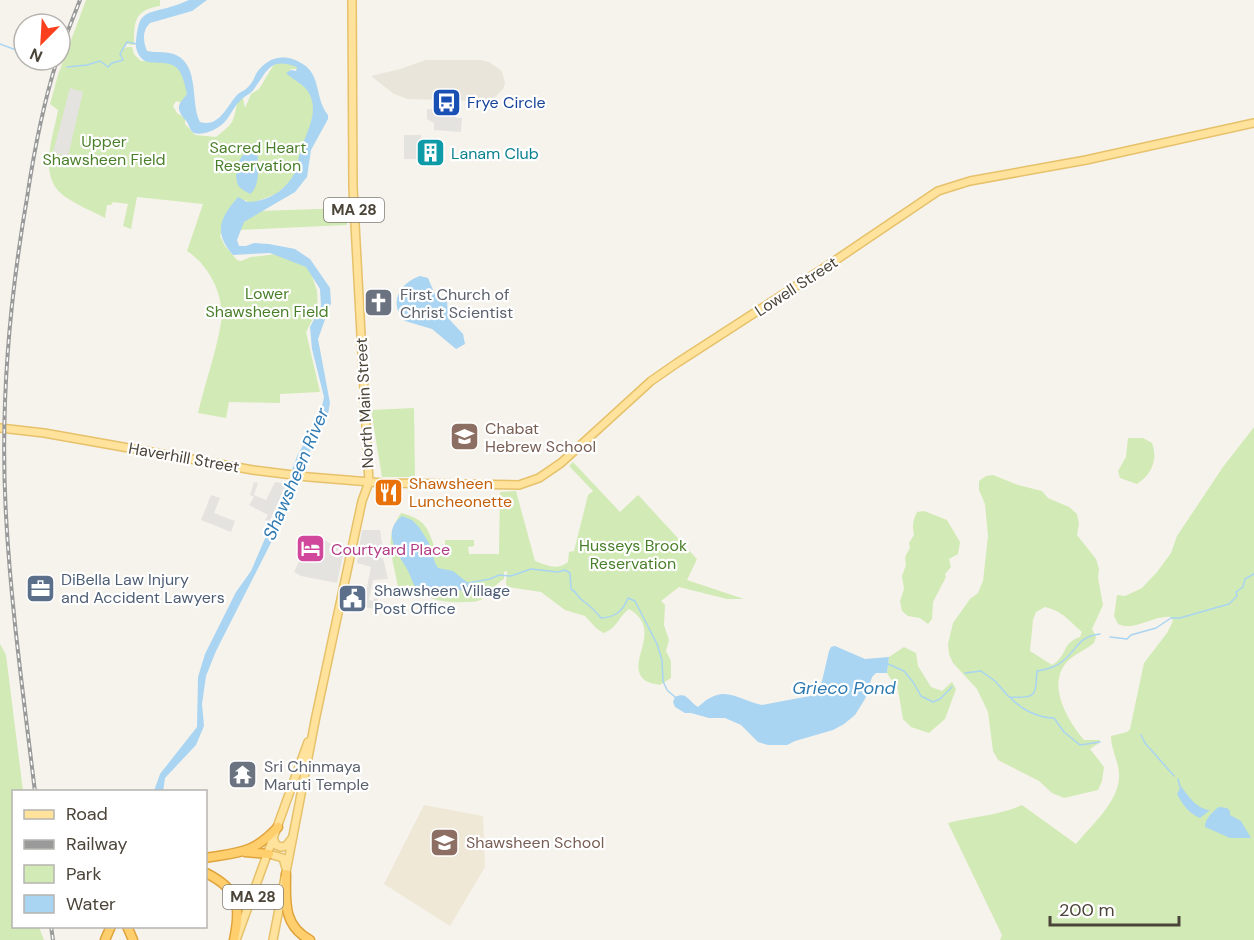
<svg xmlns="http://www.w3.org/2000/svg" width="1254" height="940" viewBox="0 0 1254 940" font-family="'DM Sans',sans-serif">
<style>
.residential{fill:#eae5da}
.education{fill:#efe8d6}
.green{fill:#d2eab5;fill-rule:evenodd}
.parking{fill:#e5e3e0}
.water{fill:#a9d4f2}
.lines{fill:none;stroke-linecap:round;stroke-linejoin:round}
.stream{stroke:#a9d4f2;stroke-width:1.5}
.major-casing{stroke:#e6c16a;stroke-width:10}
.highway-casing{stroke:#e0a43c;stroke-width:11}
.major{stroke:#ffe39c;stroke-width:7}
.highway{stroke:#ffcf6e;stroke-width:8}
.rail-casing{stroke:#9a9a9a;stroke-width:4}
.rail{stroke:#fff;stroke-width:1.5;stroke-dasharray:4.5;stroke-linecap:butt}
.labels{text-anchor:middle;stroke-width:4.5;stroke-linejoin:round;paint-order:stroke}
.shield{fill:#fff;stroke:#817c74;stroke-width:1.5}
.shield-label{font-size:15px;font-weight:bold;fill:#4b4439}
.transit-label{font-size:16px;fill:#164399;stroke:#fff;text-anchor:start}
.park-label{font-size:16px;fill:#4a7f2a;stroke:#fff}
.culture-label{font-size:16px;fill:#0d838f;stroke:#fff;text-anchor:start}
.street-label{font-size:16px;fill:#4b4439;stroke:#fff}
.worship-label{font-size:16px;fill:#5b616d;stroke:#fff;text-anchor:start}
.education-label{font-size:16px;fill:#785e54;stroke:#fff;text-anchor:start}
.food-label{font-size:16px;fill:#c56008;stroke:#fff;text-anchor:start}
.hotel-label{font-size:16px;fill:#b23c85;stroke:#fff;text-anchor:start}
.service-label{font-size:16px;fill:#4e5e75;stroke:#fff;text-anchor:start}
.water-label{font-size:18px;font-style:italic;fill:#2e7ab2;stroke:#fff}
</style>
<rect width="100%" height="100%" fill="#f6f3ec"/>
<path class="residential" d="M 426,60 L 481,60 L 489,62 L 502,71 L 505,83 L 503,89 L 494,98 L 482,101 L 408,99 L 394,94 L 371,76 L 400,69 Z"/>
<path class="education" d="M 424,805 L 483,816 L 485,867 L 450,926 L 384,884 Z"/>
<path class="green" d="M 86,0 L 160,0 L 160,6 C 134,10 134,22 134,45 L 127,44 L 122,50 L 127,47 L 132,47 L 134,54 L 141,61 L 171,62 L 183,71 L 191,94 L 182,103 L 176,101 L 173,106 L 177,113 L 185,118 L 185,124 L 195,135 L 216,137 C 236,121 232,124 238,100 L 243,98 L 245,108 L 251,94 L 259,89 L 273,66 L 284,57 L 301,69 L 291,69 L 289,72 L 314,87 L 313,122 L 294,179 L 276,194 L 252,203 L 248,203 L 246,200 L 235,201 L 220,236 L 225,246 L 237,260 L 241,261 L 251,257 L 278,254 L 309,267 L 317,291 L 318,315 L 314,317 L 306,332 L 320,392 L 280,394 L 280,403 L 229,402 L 226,418 L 198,413 C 205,383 216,353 221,323 C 225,296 209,265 187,251 L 203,204 L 137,197 L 131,229 L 123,226 L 128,204 L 113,202 L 111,205 L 107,205 L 105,218 C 92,211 79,206 67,198 C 36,179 53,139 58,110 L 50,104 L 58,75 Z
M 347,208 L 347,225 L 237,230 L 246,220 L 259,211 Z
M 414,408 L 415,477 L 382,477 L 371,410 Z
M 1254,427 L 1254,940 L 1000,940 L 1002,935 L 948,823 C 971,817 1001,815 1022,805 L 1076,844 C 1092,824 1121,800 1119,773 C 1118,760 1111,749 1111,736 L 1127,732 L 1130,729 L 1144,663 L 1167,633 L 1173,621 L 1171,617 C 1152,615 1136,632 1118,624 L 1114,616 L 1117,595 L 1125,596 L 1142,588 L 1157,572 L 1171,553 L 1177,536 L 1223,467 Z
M 1128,438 L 1143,438 L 1152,443 C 1158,460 1152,474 1137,484 L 1120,478 L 1118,471 L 1126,457 Z
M 573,462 L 620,512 L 638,495 L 641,498 L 697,559 L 687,580 L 744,599 L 727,599 L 679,587 L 661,601 L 665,605 L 664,625 L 669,640 L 666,651 L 671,661 L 671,678 L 660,685 C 656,684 649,683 646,681 C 622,664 666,631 629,609 C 619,616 617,629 603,633 L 596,628 L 585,616 L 565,610 L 541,592 L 508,587 L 506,584 L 507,571 L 504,572 L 504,579 C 495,584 492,592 484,598 C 479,602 472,602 466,602 C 443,603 426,600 408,585 L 398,587 C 393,558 383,539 401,513 C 428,520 428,530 437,554 L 445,554 L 445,540 L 474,540 L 474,546 L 468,547 L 469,554 L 499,554 L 500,492 L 516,491 L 535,561 C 547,565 556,571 568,562 L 569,552 L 574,551 L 588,495 L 593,491 L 569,466 Z
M 993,475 L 1018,485 L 1042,491 L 1048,498 L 1069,507 L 1077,514 L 1079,524 L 1077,535 L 1096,559 L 1099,569 L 1098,578 L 1103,605 L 1092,629 L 1096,637 L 1094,643 C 1086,650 1074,654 1067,662 C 1046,685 1068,721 1084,740 L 1100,740 L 1099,743 L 1090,749 L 1104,767 L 1102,781 L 1098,790 L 1064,798 L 1052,793 L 1039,781 L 998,760 L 993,751 L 988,712 L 977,689 L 953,663 L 949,654 L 948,644 L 953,623 L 970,599 L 978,593 L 983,581 L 988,536 L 985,504 L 979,490 L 979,481 L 986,476 ZM 1045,607 C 1064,612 1068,620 1082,632 L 1080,637 C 1060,644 1069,655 1052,665 L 1030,651 L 1033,620 L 1036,612 Z
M 924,511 L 947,520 L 960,542 L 958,554 L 949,559 L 951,567 L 945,574 L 946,577 L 933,602 L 932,619 L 928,624 L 920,618 L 908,616 L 902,611 L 900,601 L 904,589 L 902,576 L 906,565 L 905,557 L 910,548 L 909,543 L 914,535 C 912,526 913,520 917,512 Z
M 0,644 L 6,655 L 23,791 L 14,792 L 14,926 L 39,927 L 44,940 L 0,940 Z
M 904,647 L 916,653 L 918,666 L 931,687 L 942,691 L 952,682 L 956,689 L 945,719 L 929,733 L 911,727 L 903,719 L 898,690 L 887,673 L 889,657 Z"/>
<path class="parking" d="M 70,88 L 83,92 L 68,156 L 53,153 Z
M 427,109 L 455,110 L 456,118 L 462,118 L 461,132 L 434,130 L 434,123 L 427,119 Z
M 404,135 L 421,135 L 422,159 L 404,159 Z
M 254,482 L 258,483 L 254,495 L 266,500 L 275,482 L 287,484 L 269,522 L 265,520 L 268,515 L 249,505 L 254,497 L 250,495 Z
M 211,495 L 220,498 L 214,513 L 235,521 L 231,532 L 201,520 Z
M 362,530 L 380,530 L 384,556 L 358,555 Z
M 323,539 L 331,544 L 345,547 L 337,583 L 301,576 L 294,572 L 301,557 L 308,562 Z
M 358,556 L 383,558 L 388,579 L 373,580 L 369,600 L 373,601 L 374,598 L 378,599 L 376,609 L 363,607 L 371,567 L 357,563 Z"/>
<path class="water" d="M 189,0 L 207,0 L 192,11 L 150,23 C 142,31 143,41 147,51 C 156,53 168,51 176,55 C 200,66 190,103 200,122 C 220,128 227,105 238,94 C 242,91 246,90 249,86 C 253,82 254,78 256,74 C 267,57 284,53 301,63 C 322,74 314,98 328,115 L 328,119 L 311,150 L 307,177 L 295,192 L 244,222 L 237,240 L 239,246 L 246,246 L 254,243 L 269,244 L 295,249 L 310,259 L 330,288 L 331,303 L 318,339 L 330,403 L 328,414 L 312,446 L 281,523 L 216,651 L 206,676 L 202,704 L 204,726 L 196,745 L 165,778 L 163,792 L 154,791 L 160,774 L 197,727 L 198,677 L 205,654 L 236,592 L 251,571 L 282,499 L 297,456 L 320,416 L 324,397 L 312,349 L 310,327 L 321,306 L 320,289 L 306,267 L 270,253 L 233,255 C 213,232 220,218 238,197 L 247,202 C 264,202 282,193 291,179 C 297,171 297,162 300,153 C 305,134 319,115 310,95 C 305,84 294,81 286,73 L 291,70 L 296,71 L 297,67 C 270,57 268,70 254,89 C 251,94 244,96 240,101 C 232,108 230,119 220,126 C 215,130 202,136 194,133 C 190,131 189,125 187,122 C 183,117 178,112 179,106 C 180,102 185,97 187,94 C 185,86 183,74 177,68 C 168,60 156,65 145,61 C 138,57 135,48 136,41 C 139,14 142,14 167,8 C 174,6 182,3 189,0 Z
M 250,149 L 257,152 C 259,164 260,187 250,194 C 246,191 240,189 238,185 C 233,173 239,154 250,149 Z
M 420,276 L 428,278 L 436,297 L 447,300 L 448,318 L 463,334 L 465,344 L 456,349 L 432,329 L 405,321 C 388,304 399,283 420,276 Z
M 402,516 L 412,520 L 419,527 L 429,543 L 435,563 L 438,568 L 453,571 L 468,583 L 468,588 L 466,590 L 433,591 L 426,595 C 413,590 413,580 407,569 C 397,552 381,532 402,516 Z
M 835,646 L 865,659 L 889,657 L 887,673 L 876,673 L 872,677 L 865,699 L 855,715 L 844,724 L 833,730 L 795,741 L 787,745 L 768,745 L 758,742 L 741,725 L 725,718 L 709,718 L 691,713 L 685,713 L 675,707 L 673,702 L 675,697 C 687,691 689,702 698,707 C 702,704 705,700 710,698 C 728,687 744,702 762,705 L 815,695 L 822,681 L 829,651 L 831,647 Z
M 1181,786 C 1187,795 1198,810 1210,810 L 1200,818 C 1188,813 1183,805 1177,794 Z
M 1219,807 L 1227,808 L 1230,811 L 1230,815 L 1241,821 L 1251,838 L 1230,838 L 1205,827 C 1204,820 1214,810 1219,807 Z"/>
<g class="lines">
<path class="stream" d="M 0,44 L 24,53
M 67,67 L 87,65 L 100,61 L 108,67 L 112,63 L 123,60 L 120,54 L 127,42 L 137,44
M 468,583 L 490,579 L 499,575 L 511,576 L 531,569 L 558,572 L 565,570 L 570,573 L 571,589 C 577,592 577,597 582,600 C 590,606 595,610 601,618 C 616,617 623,611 628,598 L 635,601 L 657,644 L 662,660 L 663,681 L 667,690 L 675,697
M 1110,637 L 1127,639 L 1131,635 L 1156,628 L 1171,618 L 1180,618 L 1229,604 L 1237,596 L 1236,592 L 1243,587 L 1245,579 L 1254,574
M 888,664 L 904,671 L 913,682 L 921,696 L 933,702 L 940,699 L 952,687
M 965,673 L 981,671 L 995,681 L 1009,697 C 1038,699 1035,695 1037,671 C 1046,669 1055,668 1063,661 C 1078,649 1077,637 1100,634
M 1010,697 C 1020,709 1038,718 1054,718 L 1064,732 L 1080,745 L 1100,742
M 1141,735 L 1145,743 L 1174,776
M 1178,779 L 1180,787"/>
<defs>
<path id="major" d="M 0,428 L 44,433 L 253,470 L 309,477 L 383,483 L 519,485 L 539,478 L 561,463 L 651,381 L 677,363 L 824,268 L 938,191 L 970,181 L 1086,160 L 1254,123
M 274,840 L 276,845 L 281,847 L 286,846 L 293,837
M 269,854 L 283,858 L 286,868
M 236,940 L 308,742
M 273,940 L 316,716 L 362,501 L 369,482 L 353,187 L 352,0"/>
<path id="highway" d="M 245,852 L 269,854
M 206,858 C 239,852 253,854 278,827
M 206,873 C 240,890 241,906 234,940
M 286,874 C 286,900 282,925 310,940
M 127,926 L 133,940
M 105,940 L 111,926"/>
</defs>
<use href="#major" class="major-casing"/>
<use href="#highway" class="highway-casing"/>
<use href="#major" class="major"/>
<use href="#highway" class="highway"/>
<defs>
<path id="rail" d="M 60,51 L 80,0
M 35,792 C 24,700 11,608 6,515 C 0,409 9,302 27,198 C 34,151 43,105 57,60
M 51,926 L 53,940"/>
</defs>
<use href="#rail" class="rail-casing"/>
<use href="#rail" class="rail"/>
</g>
<defs>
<symbol id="bus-square" viewBox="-11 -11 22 22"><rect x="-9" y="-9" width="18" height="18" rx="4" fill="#1a4fb4" stroke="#fff"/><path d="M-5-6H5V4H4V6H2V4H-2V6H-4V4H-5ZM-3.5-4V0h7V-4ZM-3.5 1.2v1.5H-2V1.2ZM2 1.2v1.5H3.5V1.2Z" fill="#fff"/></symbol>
<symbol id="building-square" viewBox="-11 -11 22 22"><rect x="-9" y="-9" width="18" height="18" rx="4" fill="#0f9aa8" stroke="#fff"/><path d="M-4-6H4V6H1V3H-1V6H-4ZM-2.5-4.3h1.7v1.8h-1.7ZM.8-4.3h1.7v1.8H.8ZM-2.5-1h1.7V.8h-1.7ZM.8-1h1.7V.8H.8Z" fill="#fff"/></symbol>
<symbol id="church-square" viewBox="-11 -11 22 22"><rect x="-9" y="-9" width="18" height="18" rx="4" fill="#6b7280" stroke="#fff"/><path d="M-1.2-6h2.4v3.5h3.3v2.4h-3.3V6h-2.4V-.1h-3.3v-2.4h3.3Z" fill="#fff"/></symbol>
<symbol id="school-square" viewBox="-11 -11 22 22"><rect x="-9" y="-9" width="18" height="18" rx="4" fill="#8d6e63" stroke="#fff"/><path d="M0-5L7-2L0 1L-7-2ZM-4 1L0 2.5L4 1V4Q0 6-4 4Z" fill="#fff"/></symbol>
<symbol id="restaurant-square" viewBox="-11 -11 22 22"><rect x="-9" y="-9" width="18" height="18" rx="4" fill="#e8710a" stroke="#fff"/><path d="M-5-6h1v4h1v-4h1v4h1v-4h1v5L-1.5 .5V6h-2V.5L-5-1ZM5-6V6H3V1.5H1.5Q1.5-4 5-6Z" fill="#fff"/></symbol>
<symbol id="hotel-square" viewBox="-11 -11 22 22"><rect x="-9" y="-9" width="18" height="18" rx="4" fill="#d1479c" stroke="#fff"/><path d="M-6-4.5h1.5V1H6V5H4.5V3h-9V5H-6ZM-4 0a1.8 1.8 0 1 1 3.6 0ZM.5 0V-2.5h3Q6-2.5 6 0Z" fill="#fff"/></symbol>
<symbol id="office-square" viewBox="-11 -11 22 22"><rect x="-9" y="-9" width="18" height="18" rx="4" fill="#5c6f8a" stroke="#fff"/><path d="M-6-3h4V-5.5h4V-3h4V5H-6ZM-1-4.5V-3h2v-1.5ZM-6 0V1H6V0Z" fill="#fff"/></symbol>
<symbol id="civic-square" viewBox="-11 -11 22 22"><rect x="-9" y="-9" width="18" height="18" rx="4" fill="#5c6f8a" stroke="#fff"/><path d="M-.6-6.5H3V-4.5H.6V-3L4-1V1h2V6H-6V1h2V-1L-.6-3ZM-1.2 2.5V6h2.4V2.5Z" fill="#fff"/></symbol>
<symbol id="temple-square" viewBox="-11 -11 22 22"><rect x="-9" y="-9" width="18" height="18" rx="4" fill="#6b7280" stroke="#fff"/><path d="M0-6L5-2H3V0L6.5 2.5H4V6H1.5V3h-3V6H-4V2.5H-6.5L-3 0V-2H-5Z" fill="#fff"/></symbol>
</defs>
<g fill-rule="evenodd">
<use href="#bus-square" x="430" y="86" width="33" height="33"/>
<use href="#building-square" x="414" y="136" width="33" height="33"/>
<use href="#church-square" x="362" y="286" width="33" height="33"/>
<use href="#school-square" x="448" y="420" width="33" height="33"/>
<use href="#restaurant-square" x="372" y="476" width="33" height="33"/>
<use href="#hotel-square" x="294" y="532" width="33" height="33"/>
<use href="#office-square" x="24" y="572" width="33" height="33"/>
<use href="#civic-square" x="336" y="582" width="33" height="33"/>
<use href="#temple-square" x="226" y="758" width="33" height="33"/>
<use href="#school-square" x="428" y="826" width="33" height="33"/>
</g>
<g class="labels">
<g class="shield">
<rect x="324" y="198" width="60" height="24" rx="4.5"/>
<rect x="223" y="885" width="60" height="24" rx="4.5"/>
</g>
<g class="shield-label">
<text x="354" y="215">MA 28</text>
<text x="253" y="902">MA 28</text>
</g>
<g class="transit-label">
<text x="467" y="108">Frye Circle</text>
</g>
<g class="park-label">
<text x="104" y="147">Upper<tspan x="104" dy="18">Shawsheen Field</tspan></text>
<text x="258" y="153">Sacred Heart<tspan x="258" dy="18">Reservation</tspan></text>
<text x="267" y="299">Lower<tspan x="267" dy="18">Shawsheen Field</tspan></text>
<text x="633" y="551">Husseys Brook<tspan x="633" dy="18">Reservation</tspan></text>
</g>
<g class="culture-label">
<text x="451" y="159">Lanam Club</text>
</g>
<g class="street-label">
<text transform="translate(796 286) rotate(-33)" y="6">Lowell Street</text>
<text transform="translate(364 403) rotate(-93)" y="6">North Main Street</text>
<text transform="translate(184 457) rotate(10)" y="6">Haverhill Street</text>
</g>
<g class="worship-label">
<text x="400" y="300">First Church of<tspan x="400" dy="18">Christ Scientist</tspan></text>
<text x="264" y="772">Sri Chinmaya<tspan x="264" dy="18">Maruti Temple</tspan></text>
</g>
<g class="education-label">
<text x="485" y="434">Chabat<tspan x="485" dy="18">Hebrew School</tspan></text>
<text x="466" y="848">Shawsheen School</text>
</g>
<g class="food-label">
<text x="409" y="489">Shawsheen<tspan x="409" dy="18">Luncheonette</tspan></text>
</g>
<g class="hotel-label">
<text x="331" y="555">Courtyard Place</text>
</g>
<g class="service-label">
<text x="61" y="585">DiBella Law Injury<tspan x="61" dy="18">and Accident Lawyers</tspan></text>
<text x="374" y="596">Shawsheen Village<tspan x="374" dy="18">Post Office</tspan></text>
</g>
<g class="water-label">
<text transform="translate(296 474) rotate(-67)" y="6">Shawsheen River</text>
<text x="844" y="694">Grieco Pond</text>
</g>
</g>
<rect x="12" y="790" width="195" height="138" fill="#ffffff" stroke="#b7b4b0" stroke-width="1.5"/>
<rect x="24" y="810" width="30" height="9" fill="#ffe39c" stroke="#b7b4b0" stroke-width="1.5"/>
<text x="66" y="820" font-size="18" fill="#4b4439">Road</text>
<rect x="24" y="840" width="30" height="9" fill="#9a9a9a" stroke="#b7b4b0" stroke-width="1.5"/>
<text x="66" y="850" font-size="18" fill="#4b4439">Railway</text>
<rect x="24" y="865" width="30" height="18" fill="#d2eab5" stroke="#b7b4b0" stroke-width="1.5"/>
<text x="66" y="880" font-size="18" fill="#4b4439">Park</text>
<rect x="24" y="895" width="30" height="18" fill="#a9d4f2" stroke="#b7b4b0" stroke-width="1.5"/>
<text x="66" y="910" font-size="18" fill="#4b4439">Water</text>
<g transform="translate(42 42) rotate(204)"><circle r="28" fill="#ffffff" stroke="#b7b4b0" stroke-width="1.5"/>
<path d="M0-4.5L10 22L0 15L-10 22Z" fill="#fc3f1d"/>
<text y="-9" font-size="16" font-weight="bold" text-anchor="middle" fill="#4b4439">N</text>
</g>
<path d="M1050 916v9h129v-9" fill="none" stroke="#4b4439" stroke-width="3"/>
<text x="1059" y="916" font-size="18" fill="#4b4439" stroke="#ffffff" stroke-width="4.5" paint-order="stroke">200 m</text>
</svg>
